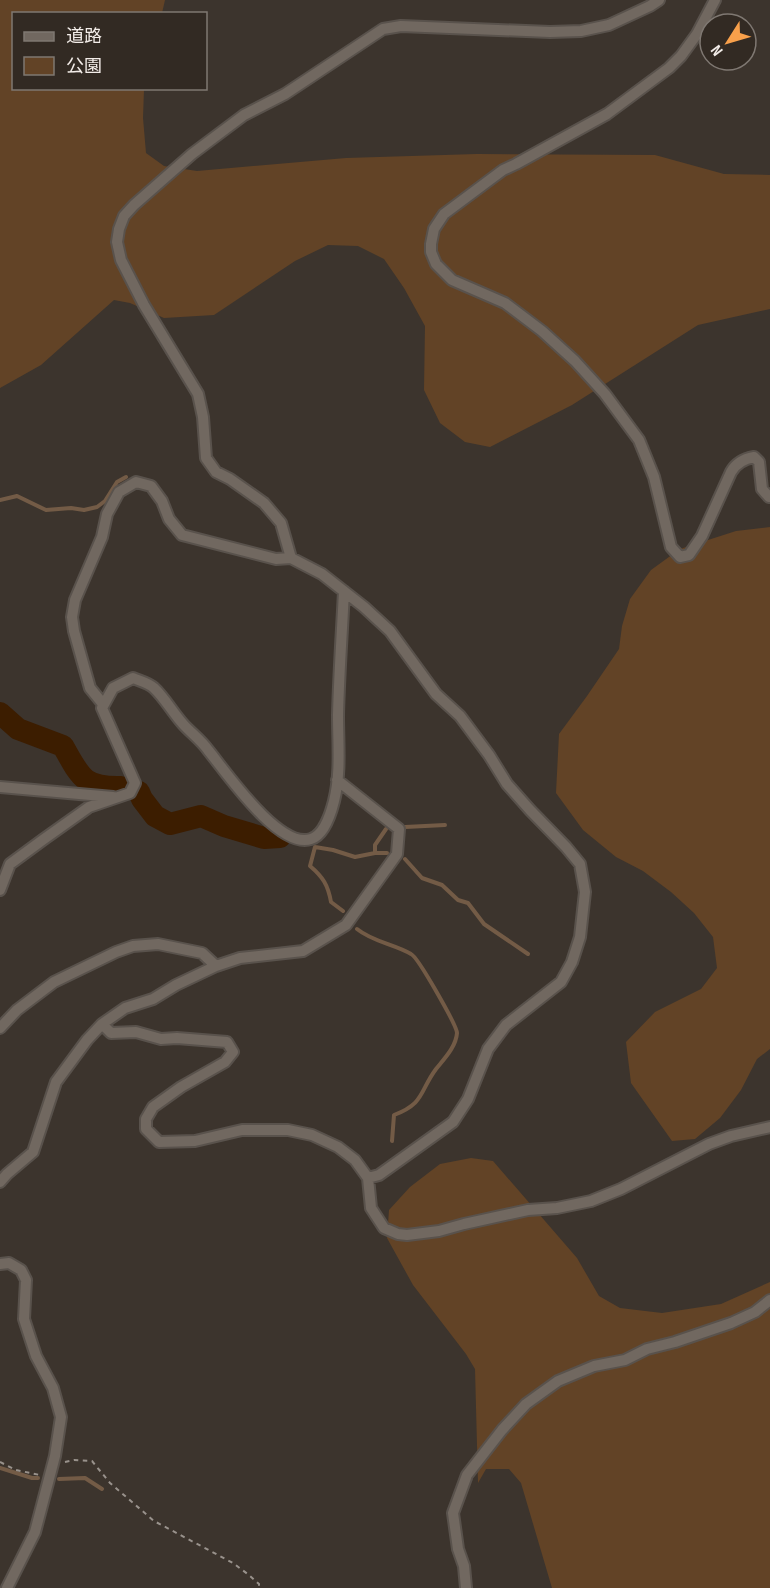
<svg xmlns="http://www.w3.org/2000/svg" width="770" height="1588" viewBox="0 0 770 1588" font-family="'Sofia Sans Condensed','Noto Sans JP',sans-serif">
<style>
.green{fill:#624326}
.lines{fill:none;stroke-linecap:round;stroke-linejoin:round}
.stream{stroke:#735b46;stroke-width:4}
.river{stroke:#3c1d00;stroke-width:22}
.minor-casing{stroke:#59524c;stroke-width:14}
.path{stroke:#99928c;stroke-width:2;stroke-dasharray:4.5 4.5;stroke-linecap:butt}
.minor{stroke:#716860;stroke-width:10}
</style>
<rect width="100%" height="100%" fill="#3c342d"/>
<path class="green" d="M 0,0 L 165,0 L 162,13 L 14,14 L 14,88 L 144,89 L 143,118 L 146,153 L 164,166 L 197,171 L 346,158 L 477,154 L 655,155 L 724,174 L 770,175 L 770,309 L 698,325 L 572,405 L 490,447 L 465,442 L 440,423 L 424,390 L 425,326 L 404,288 L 384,259 L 358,246 L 328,245 L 295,261 L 214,315 L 164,318 L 130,303 L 114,300 L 41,365 L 0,388 Z
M 770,527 L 770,1049 L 757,1059 L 741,1090 L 720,1118 L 695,1139 L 672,1141 L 631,1083 L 626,1042 L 655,1012 L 701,989 L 717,968 L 713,937 L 694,913 L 671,892 L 643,871 L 616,857 L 583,830 L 556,793 L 559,734 L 587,696 L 619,649 L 622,626 L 630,599 L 651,570 L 680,549 L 736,531 Z
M 471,1158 L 493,1161 L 577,1258 L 599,1296 L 620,1308 L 662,1313 L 721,1304 L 770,1282 L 770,1588 L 552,1588 L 521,1483 L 509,1469 L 486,1469 L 478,1483 L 475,1369 L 466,1354 L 413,1285 L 387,1238 L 389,1210 L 410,1187 L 440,1164 Z"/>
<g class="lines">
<path class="stream" d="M 0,500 L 17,496 L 46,510 L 71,508 L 84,510 L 97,507 L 105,501 L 117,482 L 126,477
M 405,827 L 445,825
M 315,847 L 310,866 C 323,877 328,885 331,902 L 343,911
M 315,847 L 333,850 L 355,857 L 375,853 L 387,853
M 375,853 L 375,845 L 386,829
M 405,859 L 422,878 L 442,885 L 458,900 L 468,903 L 484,924 L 528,954
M 357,929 C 373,942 394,944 411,954 C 418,957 457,1026 457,1033 C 456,1047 444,1059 436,1069 C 419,1092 425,1103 394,1115 L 392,1141
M 0,1468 L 32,1478 L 38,1478
M 59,1479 L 85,1478 L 102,1489"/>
<path class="river" d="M 0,713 L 18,729 L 63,746 C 80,776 83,788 121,787
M 139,792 L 142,799 L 155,816 L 170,824 L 201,816 L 224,826 L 264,838 L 280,837"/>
<defs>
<path id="minor" d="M 715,0 L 697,34 L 681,56 L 669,68 L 607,114 L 516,164 L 503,170 L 444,214 L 434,229 L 431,244 L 431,252 L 436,264 L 452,280 L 505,303 L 542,331 L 575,361 L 605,394 L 639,440 L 654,477 L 671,547 L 680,557 L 689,555 L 702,536 L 731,472 C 736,463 743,459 754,457 L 759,462 L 762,489 L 769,497 L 770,496
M 291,558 L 281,523 L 264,503 L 230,479 L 216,472 L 206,458 L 203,417 L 198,394 L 144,305 L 121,260 L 117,242 L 119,229 L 124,216 L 134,205 L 192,154 L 244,115 L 285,94 L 383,29 L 401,26 L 550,32 L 581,31 L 609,25 L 650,6 L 659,0
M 102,708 L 113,688 L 133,678 C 140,681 149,683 154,688 C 164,697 173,713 183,724 C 191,733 201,740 208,750 C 226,772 279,850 311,839 C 324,835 331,813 334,801 C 341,773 338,744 338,715 C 339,673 342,632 344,591
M 0,787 L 113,797
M 0,890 L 10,864 L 44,839 L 89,807 L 130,793 L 135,783 L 102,708 L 103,704 L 90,688 L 74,631 L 72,617 L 75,600 L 102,537 L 107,514 L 119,492 L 136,482 L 151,486 L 162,501 L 169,519 L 182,535 L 276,559 L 291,558 L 322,574 L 364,607 L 390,631 L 436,694 L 460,716 L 489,755 L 507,784 L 530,810 L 566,847 L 580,864 L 585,892 L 580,937 L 572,962 L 561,982 L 506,1025 L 488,1049 L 468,1099 L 453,1122 L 379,1175 L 368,1178
M 216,966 L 240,958 L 303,951 L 346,925 L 397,854 L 399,829 L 337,780
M 0,1028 L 17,1010 L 54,982 L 116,952 L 133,946 L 158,944 L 202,953 L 216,966 L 176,985 L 153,999 L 125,1008 L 102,1024 L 111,1033 L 136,1032 L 161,1039 L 177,1038 L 227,1042 L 233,1052 L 225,1062 L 181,1087 L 153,1107 L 146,1119 L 146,1129 L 159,1142 L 195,1141 L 242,1130 L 288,1130 L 312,1135 L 338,1147 L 355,1160 L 368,1178 L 371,1208 L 384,1228 L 398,1234 L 407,1235 L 439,1231 L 464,1224 L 528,1210 L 557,1208 L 591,1201 L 621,1189 L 709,1144 L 731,1136 L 770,1127
M 0,1182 L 7,1174 L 33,1152 L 56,1082 L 87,1040 L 102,1024
M 0,1264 L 9,1263 L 21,1270 L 26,1280 L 24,1319 L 36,1356 L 53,1388 L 61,1417 L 55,1456 L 35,1532 L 7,1588
M 466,1588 L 464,1566 L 458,1549 L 453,1513 L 467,1475 L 502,1430 L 526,1404 L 558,1381 L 594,1366 L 625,1360 L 647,1349 L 675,1342 L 731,1323 L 755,1312 L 770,1300"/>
</defs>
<use href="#minor" class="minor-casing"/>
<path class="path" d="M 0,1462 L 16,1470 L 40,1475
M 65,1462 L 74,1460 L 92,1461 L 110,1483 L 154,1521 L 233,1563 L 249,1575 L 259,1584 L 259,1588"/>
<use href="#minor" class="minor"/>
</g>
<rect x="12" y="12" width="195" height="78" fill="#322a23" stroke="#7f7872" stroke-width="1.5"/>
<rect x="24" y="32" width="30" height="9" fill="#716860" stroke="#7f7872" stroke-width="1.5"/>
<text x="66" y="42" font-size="18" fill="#f3ede9">道路</text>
<rect x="24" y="57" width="30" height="18" fill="#624326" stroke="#7f7872" stroke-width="1.5"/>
<text x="66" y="72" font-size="18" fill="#f3ede9">公園</text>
<g transform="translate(728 42) rotate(233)"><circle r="28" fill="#322a23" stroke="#7f7872" stroke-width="1.5"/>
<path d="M0-4.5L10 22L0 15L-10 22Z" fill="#f8a04b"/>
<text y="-9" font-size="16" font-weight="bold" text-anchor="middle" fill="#f3ede9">N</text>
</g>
</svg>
